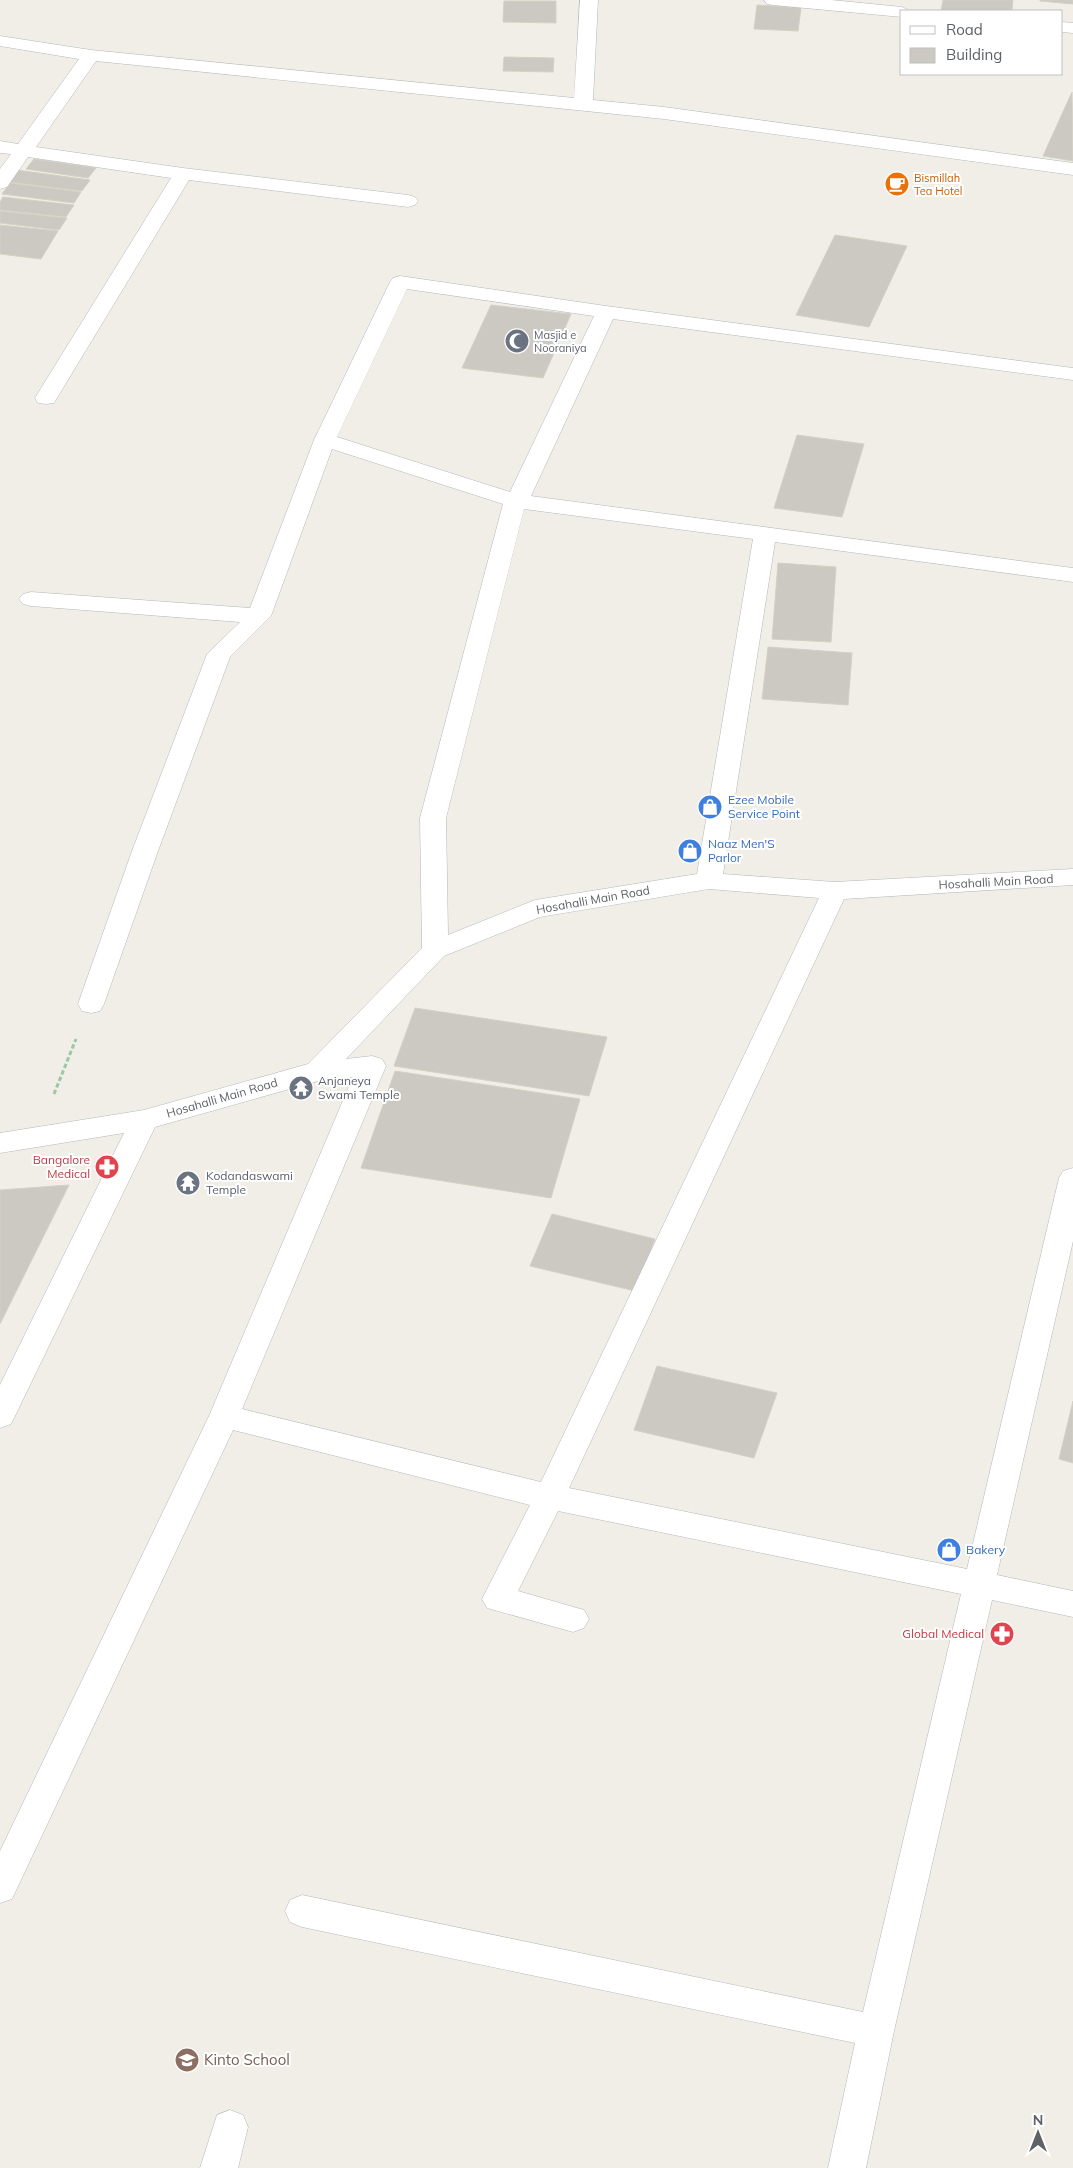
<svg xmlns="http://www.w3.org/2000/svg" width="1073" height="2168" viewBox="0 0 1073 2168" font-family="Mulish,sans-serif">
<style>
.building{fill:#ccc9c3;stroke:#d5d0c4}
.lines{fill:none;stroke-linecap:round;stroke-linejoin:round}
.minor-casing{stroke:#b4b7bb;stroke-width:1}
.path{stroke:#9ac8a6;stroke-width:3;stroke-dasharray:4.5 2.5;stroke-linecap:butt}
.minor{fill:#fff;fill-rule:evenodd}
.labels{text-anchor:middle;stroke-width:4;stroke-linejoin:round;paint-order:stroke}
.far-food-label{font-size:11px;fill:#c56008;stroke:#fff;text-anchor:start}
.far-worship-label{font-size:11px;fill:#5b616d;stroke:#fff;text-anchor:start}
.shop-label{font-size:12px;fill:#366cbe;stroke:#fff;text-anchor:start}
.street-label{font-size:12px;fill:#5e6267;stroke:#fff}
.worship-label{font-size:12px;fill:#5b616d;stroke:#fff;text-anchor:start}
.health-label{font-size:12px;fill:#be3a42;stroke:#fff;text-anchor:end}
.near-education-label{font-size:15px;fill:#785e54;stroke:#fff;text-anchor:start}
</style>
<rect width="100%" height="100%" fill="#f0eee6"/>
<path class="building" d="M 943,0 L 1013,0 L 1012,11 L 941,11 Z
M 1040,0 L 1073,0 L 1073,4 L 1040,1 Z
M 504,1 L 556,1 L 556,23 L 503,22 Z
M 757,5 L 801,8 L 798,31 L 754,29 Z
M 504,57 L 554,58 L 553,72 L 503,71 Z
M 1072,92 L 1073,161 L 1043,156 Z
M 34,159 L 96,168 L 88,178 L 26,169 Z
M 17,170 L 90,180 L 82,191 L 9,182 Z
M 10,183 L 81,192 L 74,203 L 2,194 Z
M 3,197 L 74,205 L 66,217 L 0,210 L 0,202 Z
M 0,211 L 67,218 L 59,230 L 0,223 Z
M 0,225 L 58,231 L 41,259 L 0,254 Z
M 835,235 L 907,246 L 869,327 L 796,315 Z
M 491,305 L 571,314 L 543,378 L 462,368 Z
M 797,435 L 864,444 L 842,517 L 774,508 Z
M 778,563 L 836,567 L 831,642 L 772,639 Z
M 768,647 L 852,653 L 848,705 L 762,699 Z
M 415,1008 L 607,1037 L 589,1096 L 394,1066 Z
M 395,1071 L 580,1099 L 551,1198 L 361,1168 Z
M 69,1185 L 0,1324 L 0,1190 Z
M 552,1214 L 655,1239 L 635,1291 L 530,1266 Z
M 657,1366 L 777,1393 L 754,1458 L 634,1430 Z
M 1073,1401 L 1073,1463 L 1059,1459 Z"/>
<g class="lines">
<defs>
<path id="minor" d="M 580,0 L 598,0 L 593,100 L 664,107 L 1073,163 L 1073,175 L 664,119 L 96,61 L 36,147 L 183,168 L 408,195 L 415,197 L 418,201 L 415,205 L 408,207 L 189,180 L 57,398 L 54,403 L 46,404 L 38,403 L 35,398 L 171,178 L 28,157 L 7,187 L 0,189 L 0,169 L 11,154 L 0,153 L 0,141 L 18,144 L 79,59 L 0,46 L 0,36 L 91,50 L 574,98 Z
M 764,0 L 831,0 L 902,7 L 910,11 L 902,11 L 902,17 L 773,5 L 767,4 Z
M 1062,22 L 1073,23 L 1073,33 L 1062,32 Z
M 400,276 L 606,306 L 1073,368 L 1073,380 L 613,319 L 531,496 L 1073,568 L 1073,582 L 775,542 L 723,874 L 835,882 L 1073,869 L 1073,885 L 844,899 L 569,1488 L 967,1569 L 1059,1178 L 1063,1171 L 1073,1168 L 1073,1241 L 997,1575 L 1073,1591 L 1073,1617 L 992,1600 L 894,2031 L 866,2168 L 828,2168 L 855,2043 L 302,1927 L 290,1922 L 285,1911 L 290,1900 L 302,1895 L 863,2012 L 961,1594 L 558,1511 L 518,1591 L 584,1610 L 589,1619 L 584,1628 L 573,1632 L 487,1608 L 482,1599 L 530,1505 L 233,1430 L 12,1899 L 0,1903 L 0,1851 L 209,1416 L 353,1077 L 318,1081 L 155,1127 L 15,1416 L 11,1424 L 0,1428 L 0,1385 L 124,1133 L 0,1153 L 0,1133 L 144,1110 L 308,1064 L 422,948 L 420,818 L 503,504 L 332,449 L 271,616 L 230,657 L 158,851 L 104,1004 L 100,1011 L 91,1013 L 82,1011 L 78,1004 L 132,851 L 207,654 L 240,622 L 31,606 L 23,604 L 19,599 L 23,594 L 31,592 L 250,608 L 314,440 L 390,282 L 393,278 ZM 407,289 L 594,316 L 510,492 L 337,437 ZM 524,509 L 753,539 L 697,874 L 535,900 L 448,935 L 446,818 ZM 709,889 L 819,898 L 541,1482 L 242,1409 L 386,1066 L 382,1059 L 372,1056 L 346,1059 L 444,956 L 540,917 Z
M 230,2110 L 243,2115 L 248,2127 L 238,2168 L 200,2168 L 217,2115 Z"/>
</defs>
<use href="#minor" class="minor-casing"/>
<path class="path" d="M 54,1094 L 76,1039"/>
<use href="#minor" class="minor"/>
</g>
<defs>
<symbol id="cafe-disc" viewBox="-11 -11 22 22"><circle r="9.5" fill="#e8710a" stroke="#fff"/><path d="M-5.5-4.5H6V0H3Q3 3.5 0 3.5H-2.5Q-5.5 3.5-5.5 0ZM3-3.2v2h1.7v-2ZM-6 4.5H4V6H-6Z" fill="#fff"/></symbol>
<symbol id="mosque-disc" viewBox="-11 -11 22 22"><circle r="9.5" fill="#6b7280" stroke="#fff"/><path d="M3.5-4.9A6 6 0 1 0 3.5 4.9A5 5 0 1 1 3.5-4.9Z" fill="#fff"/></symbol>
<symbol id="shop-disc" viewBox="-11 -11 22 22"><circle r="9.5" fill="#3f7fe0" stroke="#fff"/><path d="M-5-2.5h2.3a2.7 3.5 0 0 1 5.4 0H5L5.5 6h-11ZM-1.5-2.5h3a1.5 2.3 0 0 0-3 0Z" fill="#fff"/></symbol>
<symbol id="temple-disc" viewBox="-11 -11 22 22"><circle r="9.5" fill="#6b7280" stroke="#fff"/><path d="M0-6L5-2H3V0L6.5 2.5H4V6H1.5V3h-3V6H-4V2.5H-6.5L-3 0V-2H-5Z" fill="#fff"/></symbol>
<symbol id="pharmacy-disc" viewBox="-11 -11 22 22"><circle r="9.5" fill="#e0444e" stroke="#fff"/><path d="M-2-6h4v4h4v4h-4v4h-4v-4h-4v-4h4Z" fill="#fff"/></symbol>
<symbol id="school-disc" viewBox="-11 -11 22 22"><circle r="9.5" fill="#8d6e63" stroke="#fff"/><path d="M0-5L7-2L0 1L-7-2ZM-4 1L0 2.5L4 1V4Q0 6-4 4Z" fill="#fff"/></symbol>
</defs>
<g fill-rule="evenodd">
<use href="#cafe-disc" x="883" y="170" width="28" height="28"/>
<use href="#mosque-disc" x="503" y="327" width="28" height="28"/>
<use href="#shop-disc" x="696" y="793" width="28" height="28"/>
<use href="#shop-disc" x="676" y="837" width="28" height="28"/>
<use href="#temple-disc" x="287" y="1074" width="28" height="28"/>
<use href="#pharmacy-disc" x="93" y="1153" width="28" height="28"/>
<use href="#temple-disc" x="174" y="1169" width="28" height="28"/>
<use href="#shop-disc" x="935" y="1536" width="28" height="28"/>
<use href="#pharmacy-disc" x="988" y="1620" width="28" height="28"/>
<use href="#school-disc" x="173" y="2046" width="28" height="28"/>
</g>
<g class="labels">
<g class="far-food-label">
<text x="914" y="182">Bismillah<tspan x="914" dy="13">Tea Hotel</tspan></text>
</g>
<g class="far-worship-label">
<text x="534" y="339">Masjid e<tspan x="534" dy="13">Nooraniya</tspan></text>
</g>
<g class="shop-label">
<text x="728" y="804">Ezee Mobile<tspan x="728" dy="14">Service Point</tspan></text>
<text x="708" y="848">Naaz Men'S<tspan x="708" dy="14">Parlor</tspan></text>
<text x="966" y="1554">Bakery</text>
</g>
<g class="street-label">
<text transform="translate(996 882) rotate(-3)" y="4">Hosahalli Main Road</text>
<text transform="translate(593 900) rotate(-10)" y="4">Hosahalli Main Road</text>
<text transform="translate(222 1098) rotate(-16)" y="4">Hosahalli Main Road</text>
</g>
<g class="worship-label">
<text x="318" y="1085">Anjaneya<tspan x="318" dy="14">Swami Temple</tspan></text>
<text x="206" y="1180">Kodandaswami<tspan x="206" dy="14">Temple</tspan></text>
</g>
<g class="health-label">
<text x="90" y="1164">Bangalore<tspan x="90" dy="14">Medical</tspan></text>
<text x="984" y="1638">Global Medical</text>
</g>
<g class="near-education-label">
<text x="204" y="2065">Kinto School</text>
</g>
</g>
<rect x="900" y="10" width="162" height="65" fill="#ffffff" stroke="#bfc0c2"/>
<rect x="910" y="26" width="25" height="8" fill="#ffffff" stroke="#bfc0c2"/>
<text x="946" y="35" font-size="15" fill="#5e6267">Road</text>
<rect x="910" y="48" width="25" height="15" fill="#ccc9c3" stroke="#bfc0c2"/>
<text x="946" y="60" font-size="15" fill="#5e6267">Building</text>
<g transform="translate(1038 2133)" stroke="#ffffff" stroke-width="4" paint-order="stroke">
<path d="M0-4L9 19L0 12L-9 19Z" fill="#5e6267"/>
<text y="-8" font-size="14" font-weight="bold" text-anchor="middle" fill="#5e6267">N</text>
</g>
</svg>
